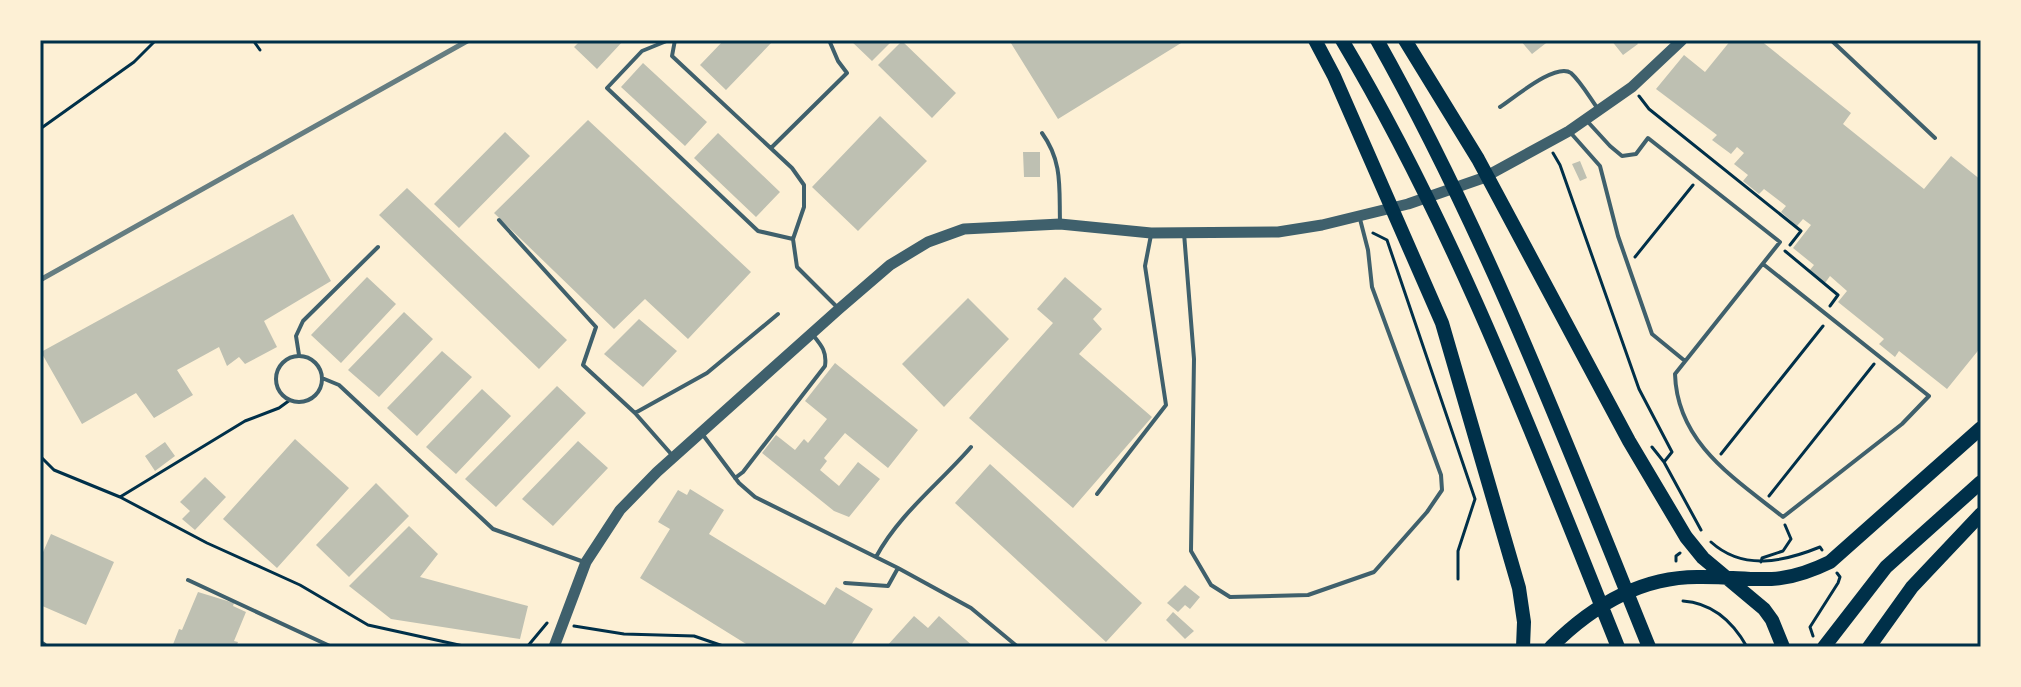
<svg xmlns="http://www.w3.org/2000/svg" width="2021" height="687" viewBox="0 0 2021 687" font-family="Georgia,serif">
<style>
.building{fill:#bec0b2}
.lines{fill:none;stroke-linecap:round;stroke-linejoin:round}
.path{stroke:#003049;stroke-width:3}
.service{stroke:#3f606c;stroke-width:4}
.tertiary{stroke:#3f606c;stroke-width:11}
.trunk{stroke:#003049;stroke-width:14}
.rail{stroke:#657d81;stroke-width:5}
.neatline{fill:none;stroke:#003049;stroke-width:3}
</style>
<rect width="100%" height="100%" fill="#fdf0d5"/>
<path class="building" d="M 581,40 L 624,40 L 597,69 L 574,47 Z
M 724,40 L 774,40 L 726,90 L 700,65 Z
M 850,40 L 893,40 L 872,61 Z
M 1009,40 L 1186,40 L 1058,119 Z
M 1520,40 L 1550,40 L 1532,54 Z
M 1611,40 L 1635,40 L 1638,44 L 1623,55 Z
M 1731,40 L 1760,40 L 1851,113 L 1843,124 L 1924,189 L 1951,156 L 1981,180 L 1981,347 L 1947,389 L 1899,351 L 1895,357 L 1879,344 L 1884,339 L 1838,302 L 1847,291 L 1830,276 L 1825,283 L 1809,271 L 1814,265 L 1793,248 L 1811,225 L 1803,219 L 1797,226 L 1781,212 L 1786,206 L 1764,189 L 1759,194 L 1743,181 L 1748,175 L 1734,164 L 1744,153 L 1737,147 L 1731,154 L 1712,140 L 1717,135 L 1656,89 L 1684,55 L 1705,72 Z
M 902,41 L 956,93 L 932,118 L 878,65 Z
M 643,63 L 707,122 L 685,146 L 621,87 Z
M 880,116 L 927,161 L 858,231 L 812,187 Z
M 588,120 L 751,272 L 688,339 L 645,299 L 614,329 L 494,213 Z
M 505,132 L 530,156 L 459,228 L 434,204 Z
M 718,133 L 780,192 L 756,217 L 694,158 Z
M 1023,152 L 1040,152 L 1040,177 L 1024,177 Z
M 1580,161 L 1587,178 L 1580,181 L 1572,164 Z
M 407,188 L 567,340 L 539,369 L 379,215 Z
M 293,214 L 331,281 L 264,321 L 277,347 L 245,364 L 239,357 L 227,366 L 219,347 L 177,370 L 193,395 L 154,418 L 136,393 L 82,424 L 41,352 Z
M 367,277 L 396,304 L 341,363 L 311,335 Z
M 1065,277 L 1102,309 L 1093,319 L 1102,329 L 1079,354 L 1152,417 L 1073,508 L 969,418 L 1053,323 L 1037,309 Z
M 968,298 L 1009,339 L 944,407 L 902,364 Z
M 404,312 L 433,339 L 379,397 L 348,370 Z
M 639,319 L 677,351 L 643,387 L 604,354 Z
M 442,351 L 472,377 L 417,436 L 387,408 Z
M 835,363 L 918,430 L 888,468 L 845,433 L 824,458 L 827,461 L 820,470 L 839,486 L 858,462 L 880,479 L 849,517 L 834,511 L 762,453 L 776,435 L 795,450 L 804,439 L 808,443 L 827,419 L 805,401 Z
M 557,386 L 586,413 L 496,507 L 465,479 Z
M 482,389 L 511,416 L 456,474 L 426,447 Z
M 295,439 L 349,488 L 277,568 L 223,519 Z
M 578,441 L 608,468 L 553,526 L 522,499 Z
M 165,442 L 175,456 L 155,471 L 145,456 Z
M 990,464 L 1142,603 L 1106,642 L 955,503 Z
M 205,477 L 226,497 L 195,530 L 182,519 L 190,511 L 180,502 Z
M 376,483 L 409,516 L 349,577 L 316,545 Z
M 690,489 L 724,510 L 709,534 L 825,605 L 836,587 L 873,609 L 850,647 L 751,647 L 640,578 L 670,529 L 658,522 L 678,490 L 687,495 Z
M 409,526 L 438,554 L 420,577 L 528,606 L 520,639 L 391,619 L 349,586 Z
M 51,534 L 114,562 L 86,625 L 40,605 L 40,559 Z
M 1185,585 L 1200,597 L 1190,609 L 1185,605 L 1178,612 L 1167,603 Z
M 198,592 L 234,603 L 233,606 L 246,612 L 234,641 L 238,642 L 236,647 L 172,647 L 179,629 L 182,630 Z
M 1173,612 L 1194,631 L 1185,639 L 1166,620 Z
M 914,616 L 928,628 L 939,616 L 974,647 L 886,647 Z"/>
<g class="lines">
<path class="path" d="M 253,40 L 260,50
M 1639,96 L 1649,109 L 1801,231 L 1790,245
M 40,129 L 134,62 L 156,40
M 1553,153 L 1560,165 L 1639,389 L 1672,452 L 1664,462
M 1373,233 L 1387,240 L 1475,499 L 1458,551 L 1458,579
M 1785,251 L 1838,295 L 1830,306
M 1635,257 L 1693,185
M 1652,447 L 1664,462 L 1701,530
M 1721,454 L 1823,326
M 40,456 L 54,470 L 120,497 L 207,543 L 300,585 L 368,625 L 468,647
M 1769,496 L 1874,364
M 120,497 L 245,421 L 279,408 L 290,400
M 1711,542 C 1743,571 1783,562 1820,547 L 1822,550
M 1676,561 L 1676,556 L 1680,553
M 1761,562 L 1762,558 L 1783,551 L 1791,539 L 1785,525
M 1683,601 C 1712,603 1733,622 1747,647
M 574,626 L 624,634 L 694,636 L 726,647
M 1813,636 L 1810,627 L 1838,583 L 1840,577 L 1837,573
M 527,647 L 547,623"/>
<path class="service" d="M 669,40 L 642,51 L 607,88 L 758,231 L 793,239
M 675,40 L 672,56 L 792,168 L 804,185 L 804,207 L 793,239 L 797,267 L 837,307
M 1831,40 L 1935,138
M 1500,107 C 1514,98 1556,62 1571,73 C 1581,82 1590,98 1598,109
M 1588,122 L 1610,146 L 1622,156 L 1636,154 L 1648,138 L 1780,242 L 1675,374 C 1677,443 1734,478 1783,517 L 1902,424 L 1929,396 L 1763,264
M 1569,131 L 1600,166 L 1618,236 L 1652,334 L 1685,361
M 1042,133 C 1063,162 1059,188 1060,222
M 771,148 L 847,73 L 838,61 L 829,40
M 499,220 L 596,327 L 583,365 L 635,413 L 672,455
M 1184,233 L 1194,359 L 1191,551 L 1211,585 L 1230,597 L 1308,595 L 1374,572 L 1427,512 L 1442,490 L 1441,475 L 1372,287 L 1368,250 L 1360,219
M 299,355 L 296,336 L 303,321 L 378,247
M276 379a23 23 0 1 1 46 0a23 23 0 1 1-46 0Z
M 322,378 L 339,385 L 493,529 L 584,562
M 635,413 L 707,373 L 778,314
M 703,435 L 739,483 L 755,497 L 898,568 L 971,608 L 1018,647
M 735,478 L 743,472 L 825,366 C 827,352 822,346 813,335
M 1097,494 L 1166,405 L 1145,266 L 1151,235
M 876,557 C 899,514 939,484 971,447
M 188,580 L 332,647
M 845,583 L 888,586 L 898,568"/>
<path class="tertiary" d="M 40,646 L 42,647
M 554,647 L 586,562 L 620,510 L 657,472 L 839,309 L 890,265 L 928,242 L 964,229 L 1060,224 L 1151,233 L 1278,232 L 1322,225 L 1408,204 L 1483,178 L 1569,131 L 1632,87 L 1682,40"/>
<path class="trunk" d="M 1315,40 L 1334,76 L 1442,323 L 1519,588 L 1524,622 L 1523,647
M 1342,40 C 1456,231 1535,441 1618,647
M 1377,40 C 1486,234 1566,442 1649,647
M 1405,40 L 1478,159 L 1629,441 L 1686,537 L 1703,558 L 1764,609 L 1772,620 L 1783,647
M 1551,647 C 1591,607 1639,577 1697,577 C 1754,576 1775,589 1830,562 L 1981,428
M 1824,647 L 1886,567 L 1981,482
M 1869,647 L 1912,587 L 1981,514"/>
<path class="rail" d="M 40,280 L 469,40"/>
</g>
<rect width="2021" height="687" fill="none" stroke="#fdf0d5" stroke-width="84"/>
<rect x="42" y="42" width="1937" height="603" class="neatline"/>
</svg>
